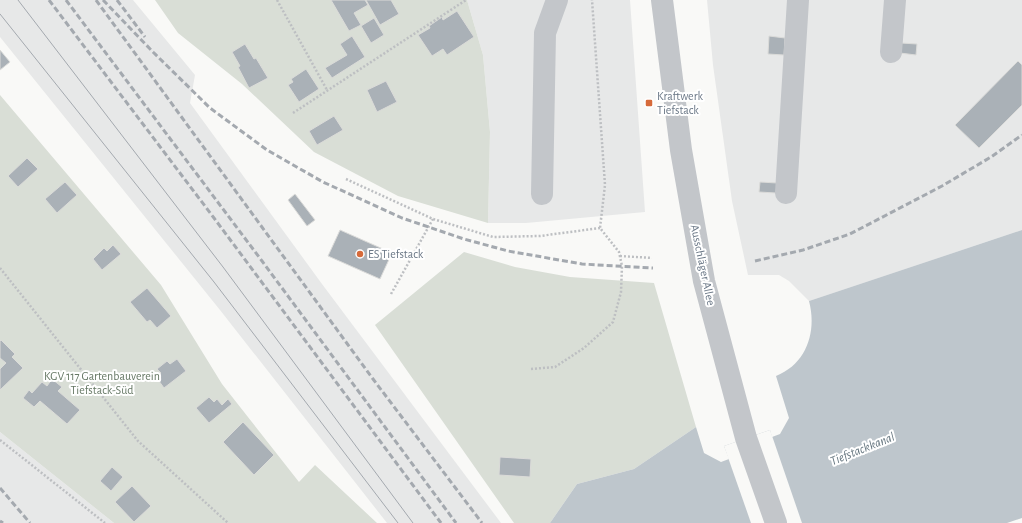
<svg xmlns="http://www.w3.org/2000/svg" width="1022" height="523" viewBox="0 0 1022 523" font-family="'Alegreya Sans',sans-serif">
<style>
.built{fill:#e7e8e8}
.green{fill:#d9ded6}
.water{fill:#bec6cc}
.pier{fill:#f9f9f7}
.building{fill:#aab1b7;stroke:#dbdbd9}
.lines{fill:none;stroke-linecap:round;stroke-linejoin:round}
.path{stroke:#bdbfc2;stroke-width:2.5;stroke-dasharray:2 2;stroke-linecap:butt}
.minor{stroke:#c3c6ca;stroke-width:22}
.tram{stroke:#a4a9af;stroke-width:1}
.rail{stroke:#a4a9af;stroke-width:3;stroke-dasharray:6 3;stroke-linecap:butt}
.poi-dot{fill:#d66a3a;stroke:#fff;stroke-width:1.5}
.labels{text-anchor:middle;stroke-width:4;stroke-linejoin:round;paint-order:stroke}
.poi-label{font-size:12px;fill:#6a7786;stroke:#fff;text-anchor:start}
.street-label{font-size:12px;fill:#6a7786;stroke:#fff}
.park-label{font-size:12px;fill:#667865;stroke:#fff}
.water-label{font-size:13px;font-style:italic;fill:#677780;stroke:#fff}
</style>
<rect width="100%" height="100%" fill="#f9f9f7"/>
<path class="built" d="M 0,0 L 133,0 L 195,75 L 190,103 L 322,284 L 501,523 L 387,523 L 220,310 L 0,37 Z
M 467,0 L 630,0 L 645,212 L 526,223 L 488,223 L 490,132 L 483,55 Z
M 707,0 L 1022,0 L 1022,230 L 809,301 L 789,281 L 779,275 L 748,275 L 732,201 L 713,65 Z
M 0,432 L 114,523 L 0,523 Z"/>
<path class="green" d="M 155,0 L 467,0 L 483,55 L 490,132 L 488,223 L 398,196 L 314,152 L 242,84 L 178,33 Z
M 0,95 L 161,285 L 222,384 L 299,482 L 315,465 L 377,523 L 114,523 L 0,432 Z
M 464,252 L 515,267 L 570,277 L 654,283 L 696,427 L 634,469 L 577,484 L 550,523 L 514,523 L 375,325 Z"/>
<path class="water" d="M 1022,230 L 1022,518 L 1007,523 L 550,523 L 577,484 L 634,469 L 696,427 L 704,453 L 721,462 L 729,459 L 724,446 L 770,430 L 772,437 L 780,434 L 789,418 L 776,376 C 807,364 817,331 809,301 Z"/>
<path class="pier" d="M 770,430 L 802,523 L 751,523 L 724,446 Z"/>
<path class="building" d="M 331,0 L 365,0 L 368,5 L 354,13 L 361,25 L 349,31 Z
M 366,0 L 391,0 L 399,14 L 380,25 Z
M 457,11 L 474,37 L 447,55 L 443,49 L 432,56 L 418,35 L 430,28 L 429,26 L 442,17 L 443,20 Z
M 374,18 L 384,35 L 371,43 L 361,26 Z
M 352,36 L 365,57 L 332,78 L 325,68 L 347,55 L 340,44 Z
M 769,36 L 785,38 L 784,55 L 768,54 Z
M 901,43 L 917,44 L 916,55 L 900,53 Z
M 245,44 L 254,59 L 256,58 L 268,78 L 249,88 L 238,67 L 240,66 L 232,52 Z
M 0,50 L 10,62 L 0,70 Z
M 1018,61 L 1022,65 L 1022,105 L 979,148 L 955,125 Z
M 306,69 L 319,89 L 299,102 L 288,85 L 293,82 L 291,79 Z
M 386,81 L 397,102 L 377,112 L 367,90 Z
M 334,116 L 343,130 L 317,145 L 309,131 Z
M 27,158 L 38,169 L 18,187 L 8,176 Z
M 65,182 L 77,195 L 57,213 L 45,199 Z
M 760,182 L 777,183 L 776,193 L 759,192 Z
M 295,194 L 315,220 L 307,226 L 288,200 Z
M 340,230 L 392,253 L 380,279 L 328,256 Z
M 113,245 L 121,254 L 102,270 L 93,259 L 104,248 L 107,251 Z
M 147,288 L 171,316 L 157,328 L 150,320 L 147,322 L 130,302 Z
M 1,340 L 15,354 L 12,357 L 23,368 L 0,390 L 0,369 L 6,363 L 0,358 L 0,341 Z
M 177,359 L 186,371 L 164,388 L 156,377 L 161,373 L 157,369 L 167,361 L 170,364 Z
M 52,379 L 62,387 L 58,391 L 80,410 L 67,424 L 40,401 L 34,407 L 23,398 L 29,390 L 32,393 L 42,382 L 47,386 Z
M 209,397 L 214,402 L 217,399 L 222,405 L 228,399 L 232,404 L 209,423 L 196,408 Z
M 243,422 L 274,455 L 254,475 L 223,442 Z
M 500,457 L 531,459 L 530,477 L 499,475 Z
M 112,467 L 123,477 L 111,491 L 100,481 Z
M 132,486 L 151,506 L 134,522 L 115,502 Z"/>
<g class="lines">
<path class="path" d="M 277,0 L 327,90
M 293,113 L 466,0
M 346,179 L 433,219 L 493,237 L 540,236 L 600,228
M 620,256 L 652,258
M 0,268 L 138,441 L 228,523
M 391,294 L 433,219
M 531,369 L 555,367 L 584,348 L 613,322 L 621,292 L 622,266 L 619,252 L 600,228 L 605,185 L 592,0
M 0,440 L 105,523"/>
<path class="minor" d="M 662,0 L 681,150 L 704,281 L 746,438 L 776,523
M 891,52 L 895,0
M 786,193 L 798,0
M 542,194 L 545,33 L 557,0"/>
<path class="tram" d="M 18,0 L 223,267 L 413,523
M 0,14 L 214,282 L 398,523"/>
<path class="rail" d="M 49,0 L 214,218 L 441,523
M 66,0 L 262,261 L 456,523
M 96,0 L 373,379 L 482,523
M 103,0 L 153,52 L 210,108 L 267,150 L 323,182 L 402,218 L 464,239 L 508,251 L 582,264 L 653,268
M 117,0 L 145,37
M 755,261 L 803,250 L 850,234 L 942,186 L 991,157 L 1022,135
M 0,488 L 30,523
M 0,521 L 3,523"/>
</g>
<g class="poi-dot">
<rect x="645" y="99" width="8" height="8" rx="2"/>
<circle cx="360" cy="254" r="4"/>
</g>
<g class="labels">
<g class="poi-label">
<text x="657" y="100">Kraftwerk<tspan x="657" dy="14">Tiefstack</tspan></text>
<text x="368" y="258">ES Tiefstack</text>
</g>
<g class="street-label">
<text transform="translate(703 265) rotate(78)" y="4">Ausschläger Allee</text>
</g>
<g class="park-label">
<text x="102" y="380">KGV 117 Gartenbauverein<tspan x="102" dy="14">Tiefstack-Süd</tspan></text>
</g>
<g class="water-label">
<text transform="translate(862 448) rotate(-22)" y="5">Tiefstackkanal</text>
</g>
</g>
</svg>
